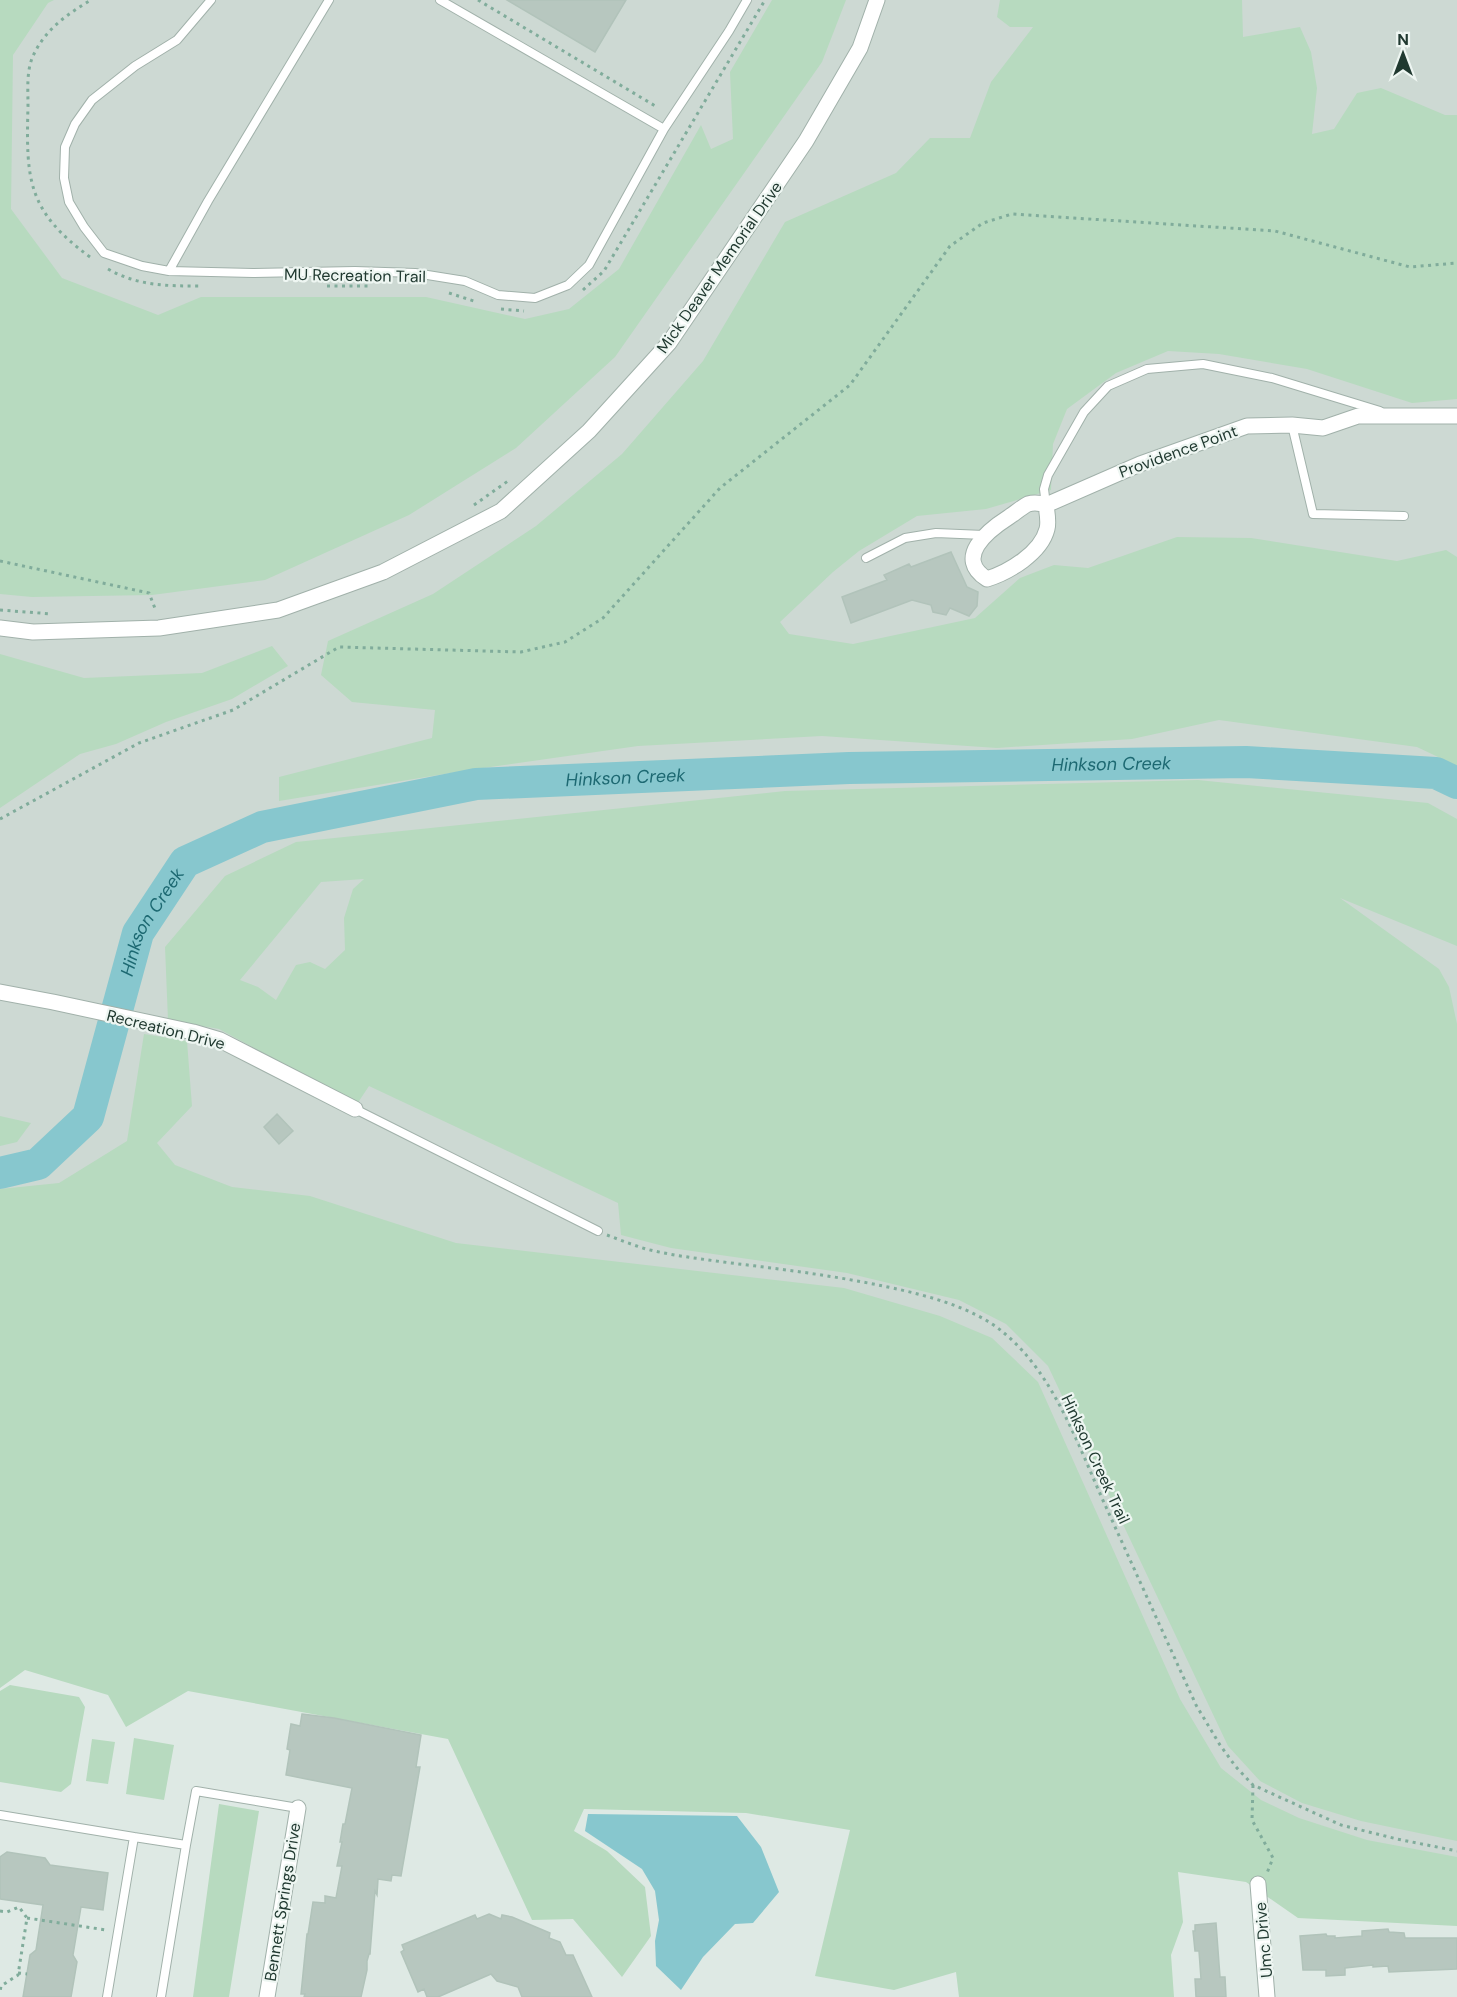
<svg xmlns="http://www.w3.org/2000/svg" width="1457" height="1997" viewBox="0 0 1457 1997" font-family="'DM Sans',sans-serif">
<style>
.built{fill:#cdd9d3}
.green{fill:#b7dabf;fill-rule:evenodd}
.water{fill:#87c7ce}
.lines{fill:none;stroke-linecap:round;stroke-linejoin:round}
.river{stroke:#87c7ce;stroke-width:32}
.building{fill:#b7c7bf;stroke:#b1c3ba;stroke-width:1.5}
.service-casing{stroke:#a1b1aa;stroke-width:10}
.minor-casing{stroke:#a1b1aa;stroke-width:17}
.path{stroke:#80ac9b;stroke-width:3;stroke-dasharray:3 4.5;stroke-linecap:butt}
.service{stroke:#fff;stroke-width:8}
.minor{stroke:#fff;stroke-width:15}
.labels{text-anchor:middle;stroke-width:4.5;stroke-linejoin:round;paint-order:stroke}
.street-label{font-size:16px;fill:#203930;stroke:#eef6f2}
.water-label{font-size:18px;font-style:italic;fill:#1d6972;stroke:#eef6f2}
</style>
<rect width="100%" height="100%" fill="#dee9e4"/>
<path class="built" d="M 0,0 L 1457,0 L 1457,1907 L 0,1643 Z"/>
<path class="green" d="M 0,0 L 54,0 L 48,3 L 13,55 L 11,209 L 62,278 L 158,315 L 201,297 L 426,297 L 525,319 L 569,309 L 619,269 L 701,125 L 711,149 L 733,139 L 730,72 L 772,0 L 846,0 L 822,62 L 615,357 L 516,448 L 409,515 L 265,580 L 152,595 L 32,597 L 0,594 Z
M 1000,0 L 1242,0 L 1243,37 L 1300,27 L 1311,52 L 1317,88 L 1312,134 L 1334,129 L 1357,93 L 1381,88 L 1445,115 L 1457,115 L 1457,399 L 1412,403 L 1307,369 L 1219,354 L 1168,351 L 1116,373 L 1067,409 L 1053,444 L 1051,490 L 986,509 L 917,516 L 859,551 L 833,572 L 780,622 L 789,634 L 853,644 L 975,618 L 1020,578 L 1054,565 L 1088,568 L 1177,537 L 1251,538 L 1397,561 L 1446,550 L 1457,557 L 1457,766 L 1417,747 L 1219,720 L 1132,739 L 997,748 L 822,736 L 638,746 L 469,770 L 279,801 L 279,777 L 432,738 L 435,710 L 352,702 L 321,675 L 328,641 L 433,594 L 536,526 L 622,454 L 703,361 L 785,222 L 896,173 L 930,138 L 970,138 L 991,82 L 1033,27 L 1010,27 L 997,17 Z
M 272,646 L 288,666 L 232,699 L 166,722 L 116,744 L 80,754 L 0,808 L 0,654 L 84,678 L 202,673 Z
M 1198,780 L 1428,803 L 1457,819 L 1457,946 L 1340,898 L 1439,969 L 1449,987 L 1457,1024 L 1457,1841 L 1361,1821 L 1302,1803 L 1260,1781 L 1228,1746 L 1048,1366 L 1006,1324 L 959,1300 L 847,1273 L 671,1248 L 621,1235 L 618,1203 L 369,1086 L 357,1104 L 219,1029 L 168,1020 L 165,947 L 225,876 L 296,842 L 785,791 ZM 364,879 L 353,889 L 344,918 L 345,950 L 325,969 L 310,962 L 296,965 L 276,1000 L 258,987 L 240,980 L 321,882 Z
M 144,1034 L 187,1041 L 192,1106 L 157,1143 L 175,1165 L 232,1187 L 310,1196 L 456,1243 L 844,1288 L 940,1316 L 992,1338 L 1038,1382 L 1180,1699 L 1221,1768 L 1261,1800 L 1299,1818 L 1367,1840 L 1457,1857 L 1457,1926 L 1298,1918 L 1246,1882 L 1178,1872 L 1183,1922 L 1171,1955 L 1174,1997 L 959,1997 L 956,1972 L 894,1990 L 815,1976 L 850,1830 L 746,1813 L 584,1809 L 574,1831 L 607,1851 L 645,1887 L 651,1936 L 622,1977 L 573,1919 L 532,1920 L 448,1739 L 188,1691 L 126,1727 L 108,1695 L 25,1670 L 0,1688 L 0,1189 L 59,1183 L 127,1141 Z
M 0,1116 L 31,1123 L 17,1142 L 0,1146 Z
M 10,1685 L 79,1697 L 85,1707 L 71,1784 L 61,1792 L 0,1782 L 0,1691 Z
M 134,1738 L 174,1745 L 164,1800 L 126,1794 Z
M 92,1739 L 115,1742 L 108,1784 L 86,1781 Z
M 219,1804 L 259,1811 L 229,1997 L 193,1997 Z"/>
<path class="water" d="M 588,1814 L 737,1816 L 761,1847 L 779,1892 L 753,1923 L 735,1924 L 703,1957 L 681,1990 L 656,1966 L 655,1941 L 659,1920 L 655,1891 L 642,1869 L 585,1831 Z"/>
<g class="lines">
<path class="river" id="s1" d="M 0,1173 L 38,1164 L 88,1117 L 138,933 L 185,862 L 262,827 L 476,784 L 849,768 L 1246,762 L 1436,773 L 1457,783"/>
</g>
<path class="building" d="M 507,0 L 626,0 L 595,52 Z
M 951,552 L 967,587 L 978,592 L 977,606 L 969,616 L 950,608 L 946,615 L 933,612 L 931,605 L 912,600 L 851,623 L 842,597 L 887,580 L 884,575 L 909,564 L 911,567 Z
M 277,1114 L 293,1131 L 279,1144 L 264,1127 Z
M 302,1714 L 334,1718 L 421,1735 L 416,1767 L 420,1767 L 401,1876 L 392,1875 L 391,1881 L 378,1879 L 377,1895 L 375,1891 L 370,1954 L 369,1954 L 367,1961 L 367,1970 L 361,1997 L 304,1997 L 305,1994 L 301,1994 L 307,1934 L 308,1934 L 313,1902 L 325,1903 L 325,1896 L 336,1898 L 342,1866 L 337,1866 L 342,1842 L 340,1842 L 343,1824 L 345,1824 L 352,1788 L 286,1775 L 290,1750 L 287,1749 L 291,1724 L 300,1726 Z
M 7,1852 L 45,1858 L 50,1865 L 108,1873 L 103,1910 L 81,1907 L 73,1955 L 77,1962 L 71,1997 L 23,1997 L 30,1955 L 36,1950 L 43,1905 L 0,1899 L 0,1857 Z
M 489,1914 L 501,1919 L 502,1915 L 512,1917 L 550,1933 L 549,1938 L 560,1942 L 566,1955 L 573,1955 L 592,1997 L 522,1997 L 518,1987 L 497,1981 L 491,1974 L 438,1997 L 427,1997 L 424,1989 L 418,1992 L 401,1952 L 404,1950 L 402,1945 L 475,1915 L 477,1919 Z
M 1216,1923 L 1220,1977 L 1225,1977 L 1226,1997 L 1196,1997 L 1195,1979 L 1201,1979 L 1199,1951 L 1195,1951 L 1193,1931 L 1195,1931 L 1195,1925 Z
M 1388,1929 L 1389,1932 L 1404,1933 L 1405,1938 L 1457,1938 L 1457,1969 L 1389,1972 L 1388,1966 L 1373,1967 L 1373,1965 L 1345,1968 L 1345,1975 L 1326,1976 L 1326,1970 L 1303,1970 L 1300,1936 L 1326,1934 L 1327,1936 L 1335,1936 L 1335,1938 L 1362,1936 L 1362,1931 Z"/>
<g class="lines">
<defs>
<path id="service" d="M 211,0 L 177,40 L 135,66 L 92,100 L 75,124 L 65,147 L 64,178 L 69,202 L 84,227 L 104,253 L 142,266 L 169,271 L 253,273 L 355,271 L 415,273 L 465,281 L 498,295 L 535,298 L 568,285 L 589,265 L 664,129 L 729,31 L 747,0
M 440,0 L 664,129
M 169,271 L 208,201 L 329,0
M 1292,425 L 1313,514 L 1404,516
M 1046,505 L 1044,489 L 1048,475 L 1084,412 L 1108,386 L 1147,369 L 1203,364 L 1272,378 L 1380,411
M 866,558 L 905,538 L 936,533 L 984,535
M 355,1109 L 598,1231
M 0,1815 L 134,1837 L 107,1997
M 134,1837 L 186,1845 L 161,1997
M 186,1845 L 196,1791 L 298,1808"/>
<path id="minor" d="M 1046,505 C 1047,513 1049,522 1047,529 C 1041,553 1009,572 987,579 C 954,558 987,531 1009,517 C 1015,513 1022,507 1028,504 C 1035,502 1040,503 1046,505 L 1140,464 L 1247,426 L 1292,425 L 1323,428 L 1358,416 L 1457,416
M 0,628 L 33,632 L 159,628 L 278,610 L 383,572 L 501,511 L 589,431 L 669,343 L 806,141 L 860,48 L 877,0
M 0,992 L 53,1002 L 193,1032 L 220,1040 L 355,1109
M 1258,1884 L 1267,1997
M 267,1997 L 298,1808"/>
</defs>
<use href="#service" class="service-casing"/>
<use href="#minor" class="minor-casing"/>
<path class="path" d="M 478,0 L 657,107
M 90,257 C 27,211 26,179 28,106 C 28,87 26,68 35,52 C 47,28 69,13 91,0
M 108,269 C 138,286 167,286 200,286
M 327,286 L 371,286
M 583,290 L 604,271 L 765,0
M 449,293 L 477,302
M 501,309 L 524,311
M 474,505 L 508,481
M 0,561 L 149,593 L 156,611
M 0,610 L 52,614
M 0,819 L 139,743 L 233,710 L 339,647 L 521,652 L 565,642 L 603,618 L 720,488 L 850,385 L 950,246 L 983,223 L 1012,214 L 1275,231 L 1410,267 L 1457,263
M 607,1235 C 620,1240 633,1245 646,1249 C 674,1256 702,1259 731,1263 C 780,1269 829,1275 878,1285 C 918,1293 973,1306 1004,1333 C 1055,1375 1079,1448 1106,1507 C 1136,1573 1166,1639 1196,1705 L 1220,1745 L 1236,1767 L 1253,1785 L 1341,1825 L 1397,1839 L 1457,1851
M 1253,1785 L 1252,1820 L 1273,1858 L 1267,1873
M 0,1911 L 7,1912 L 19,1907 L 27,1918 L 18,1975 L 1,1986 L 0,1992
M 27,1918 L 106,1930
M 18,1973 L 27,1974"/>
<use href="#service" class="service"/>
<use href="#minor" class="minor"/>
</g>
<g class="labels">
<g class="street-label">
<text transform="translate(719 267) rotate(-55)" y="6">Mick Deaver Memorial Drive</text>
<text transform="translate(355 275) rotate(1)" y="6">MU Recreation Trail</text>
<text transform="translate(1178 451) rotate(-20)" y="6">Providence Point</text>
<text transform="translate(166 1029) rotate(14)" y="6">Recreation Drive</text>
<text transform="translate(1096 1459) rotate(65)" y="6">Hinkson Creek Trail</text>
<text transform="translate(282 1902) rotate(-81)" y="6">Bennett Springs Drive</text>
<text transform="translate(1263 1940) rotate(-95)" y="6">Umc Drive</text>
</g>
<g class="water-label">
<text dy="6" stroke="none"><textPath href="#s1" startOffset="1322">Hinkson Creek</textPath></text>
<text dy="6" stroke="none"><textPath href="#s1" startOffset="836">Hinkson Creek</textPath></text>
<text dy="6" stroke="none"><textPath href="#s1" startOffset="314">Hinkson Creek</textPath></text>
</g>
</g>
<g transform="translate(1403 54)" stroke="#eef6f2" stroke-width="4.5" paint-order="stroke">
<path d="M0-4.5L10 22L0 15L-10 22Z" fill="#203930"/>
<text y="-9" font-size="16" font-weight="bold" text-anchor="middle" fill="#203930">N</text>
</g>
</svg>
